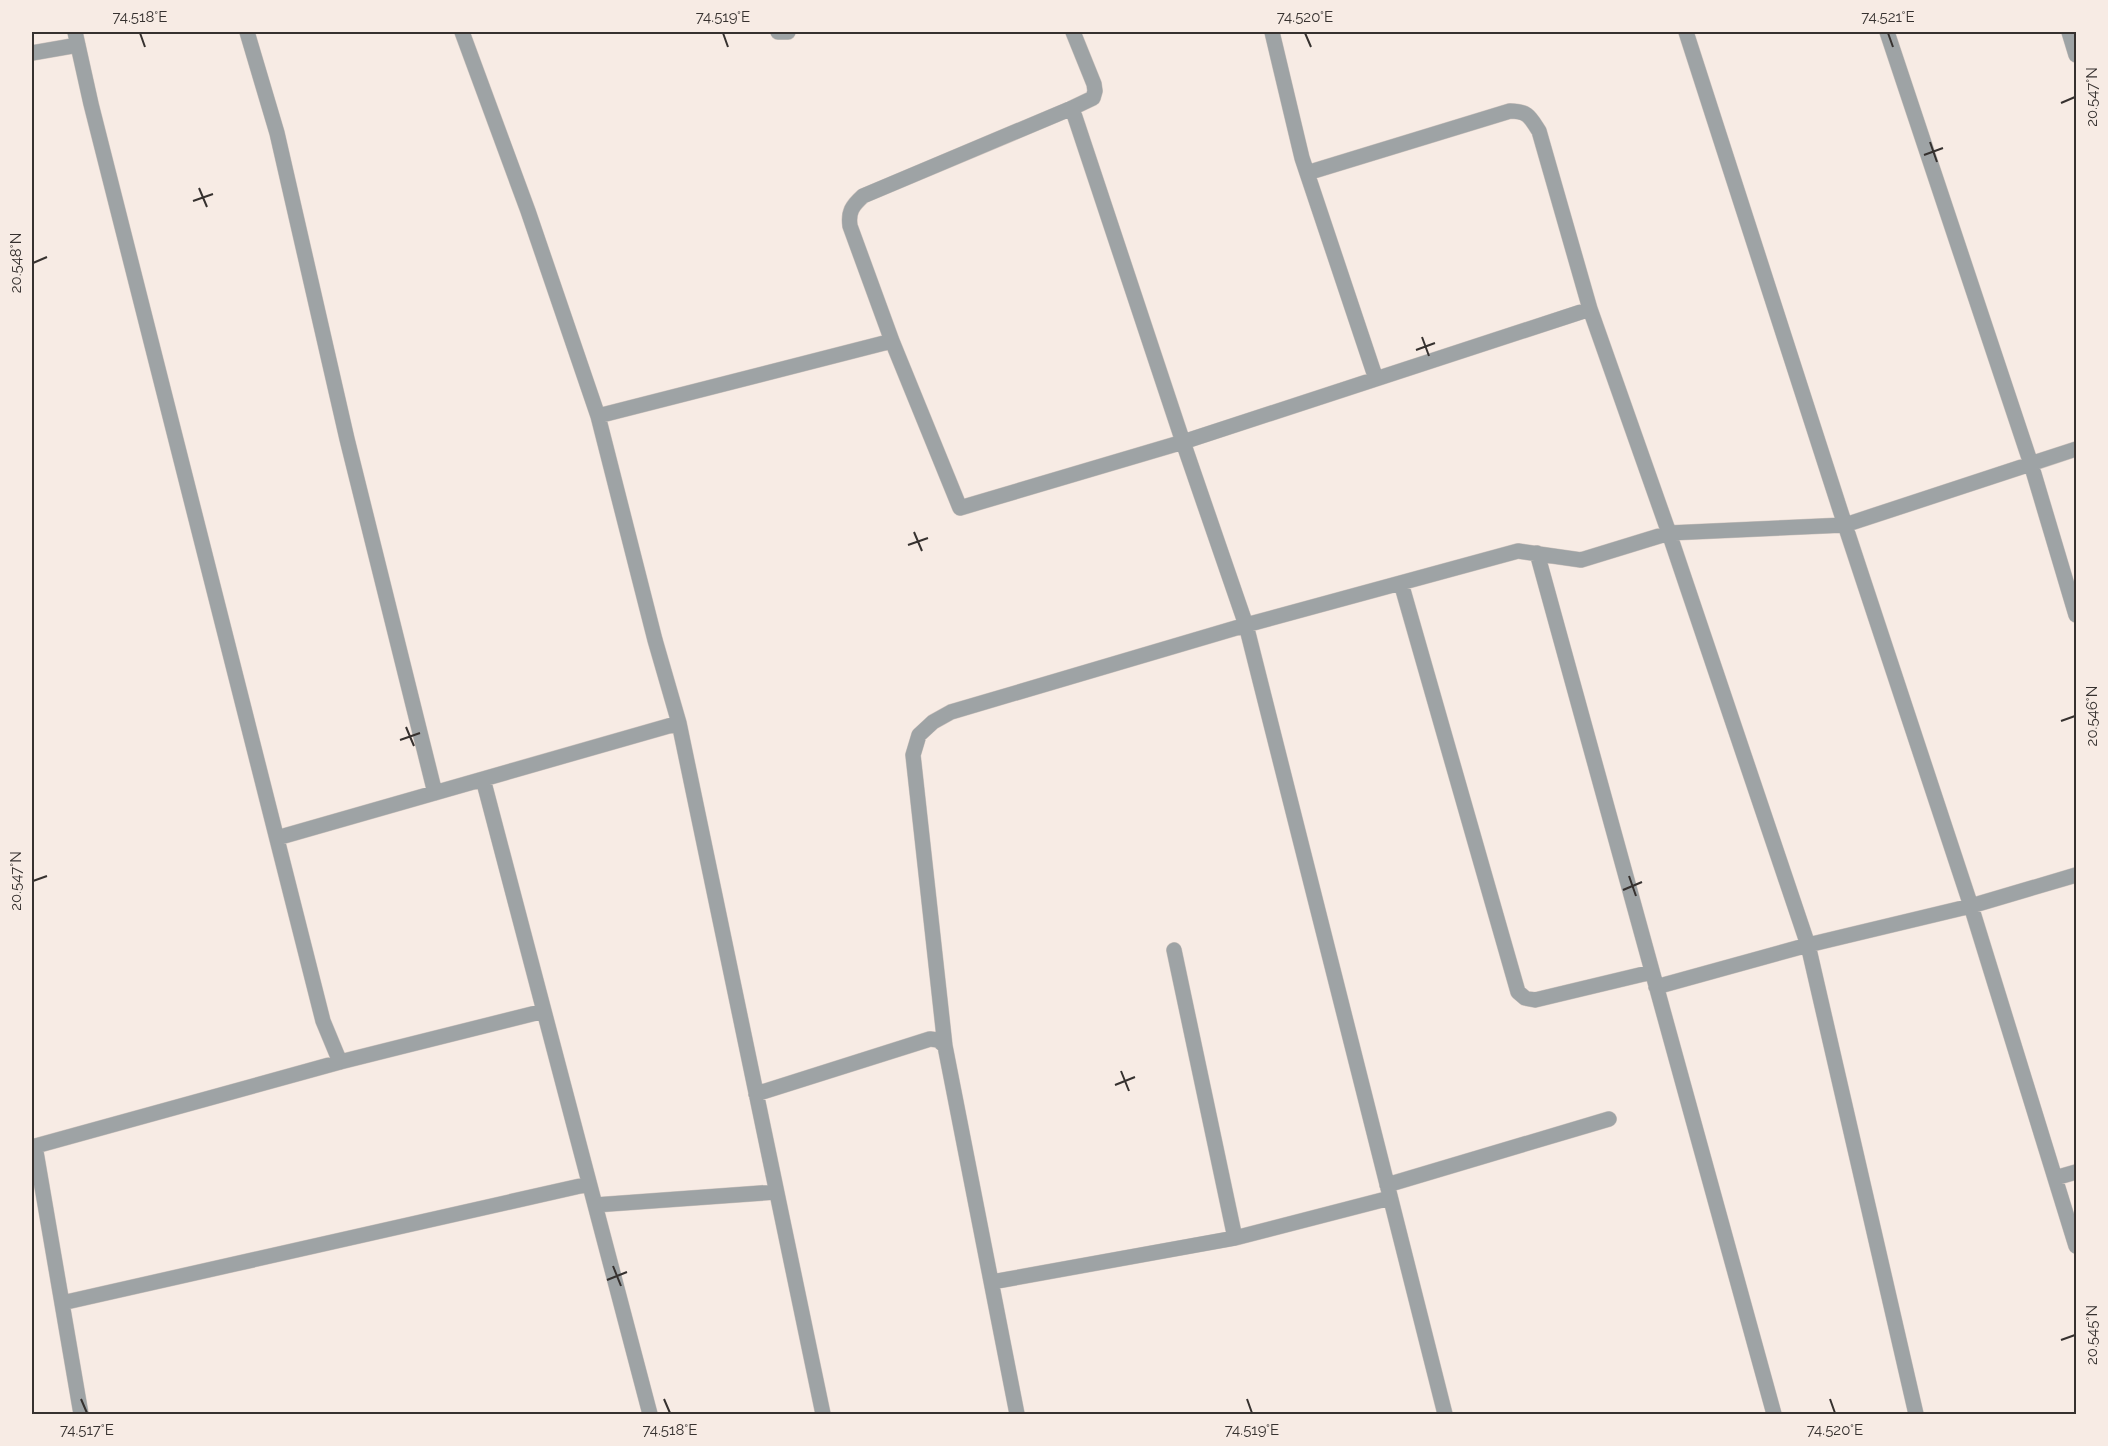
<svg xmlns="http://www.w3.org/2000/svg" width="2108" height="1446" viewBox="0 0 2108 1446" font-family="Raleway,sans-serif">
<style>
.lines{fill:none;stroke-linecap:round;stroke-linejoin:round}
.minor-casing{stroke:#d0c6c0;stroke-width:16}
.minor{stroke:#9ea3a5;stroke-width:15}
.ticks{fill:none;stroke:#36312f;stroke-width:2}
.neatline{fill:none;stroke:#36312f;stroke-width:2}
.ticks-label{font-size:15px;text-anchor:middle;fill:#36312f}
</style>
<rect width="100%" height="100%" fill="#f7ebe4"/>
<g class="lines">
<defs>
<path id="minor" d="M 75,32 L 91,104 L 323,1021 L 340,1062
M 247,32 L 277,133 L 347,439 L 435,793
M 462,32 L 528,211 L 598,416 L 655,640 L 679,723 L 823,1414
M 778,32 L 788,32
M 1073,32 L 1094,84 L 1095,91 L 1093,98 L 1072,108 L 1183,442 L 1590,309
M 1272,32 L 1302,158 L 1376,379
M 1686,32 L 1845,525 L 1971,906 L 2076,1246
M 1887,32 L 2031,464 L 2076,615
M 2069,32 L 2076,55
M 32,53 L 78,45
M 1307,173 L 1510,111 C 1528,111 1530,117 1539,131 L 1590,309 L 1669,533 L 1808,945 L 1971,906 L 2076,875
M 892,341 L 850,226 C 848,212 852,206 863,196 L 1072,108
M 598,416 L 892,341 L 960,508 L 1183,442 L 1246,625 L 1518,551 L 1581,560 L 1669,533 L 1845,525 L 2076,449
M 1537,553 L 1774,1414
M 1401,583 L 1518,992 L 1525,998 L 1535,1000 L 1652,972
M 483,779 L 650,1414
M 277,838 L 679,723
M 1174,950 L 1235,1238
M 1656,987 L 1808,945 L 1916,1414
M 945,1046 L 913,755 L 919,735 L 933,722 L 951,712 L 1246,625 L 1445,1414
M 756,1094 L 930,1039 L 938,1040 L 945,1046 L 1017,1414
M 35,1146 L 81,1414
M 32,1147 L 340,1062 L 544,1011
M 2055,1178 L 2076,1172
M 1387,1185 L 1609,1119
M 595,1205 L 776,1192
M 992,1282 L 1235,1238 L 1390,1198
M 62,1303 L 589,1184"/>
</defs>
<use href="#minor" class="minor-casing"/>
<use href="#minor" class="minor"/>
</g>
<path class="ticks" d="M 140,33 L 145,47M 723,33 L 728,47M 1305,33 L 1311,47M 1888,33 L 1893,47M 2061,103 L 2075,97M 1930,142 L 1937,162M 1924,155 L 1943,148M 199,188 L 207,207M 193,201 L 213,194M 33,263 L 47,257M 1422,337 L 1429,356M 1416,350 L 1435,343M 914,532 L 922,551M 908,545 L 928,538M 2061,721 L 2075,716M 406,727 L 414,746M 400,740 L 420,733M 1629,876 L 1636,896M 33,881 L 47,876M 1623,890 L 1642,882M 1121,1071 L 1129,1091M 1115,1085 L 1135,1077M 613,1266 L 621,1286M 607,1280 L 627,1272M 2061,1340 L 2075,1335M 81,1399 L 87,1413M 664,1399 L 670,1413M 1247,1399 L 1252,1413M 1830,1399 L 1835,1413"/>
<rect width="2108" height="1446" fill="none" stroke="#f7ebe4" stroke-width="66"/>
<rect x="33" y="33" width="2042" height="1380" class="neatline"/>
<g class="ticks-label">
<text x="140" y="22">74.518°E</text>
<text x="723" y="22">74.519°E</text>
<text x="1305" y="22">74.520°E</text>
<text x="1888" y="22">74.521°E</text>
<text transform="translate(2092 97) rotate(-90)" y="5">20.547°N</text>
<text transform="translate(16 263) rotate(-90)" y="5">20.548°N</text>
<text transform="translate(2092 716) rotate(-90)" y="5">20.546°N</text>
<text transform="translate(16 881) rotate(-90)" y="5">20.547°N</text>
<text transform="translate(2092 1335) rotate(-90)" y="5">20.545°N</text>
<text x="87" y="1435">74.517°E</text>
<text x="670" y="1435">74.518°E</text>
<text x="1252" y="1435">74.519°E</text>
<text x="1835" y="1435">74.520°E</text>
</g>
</svg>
